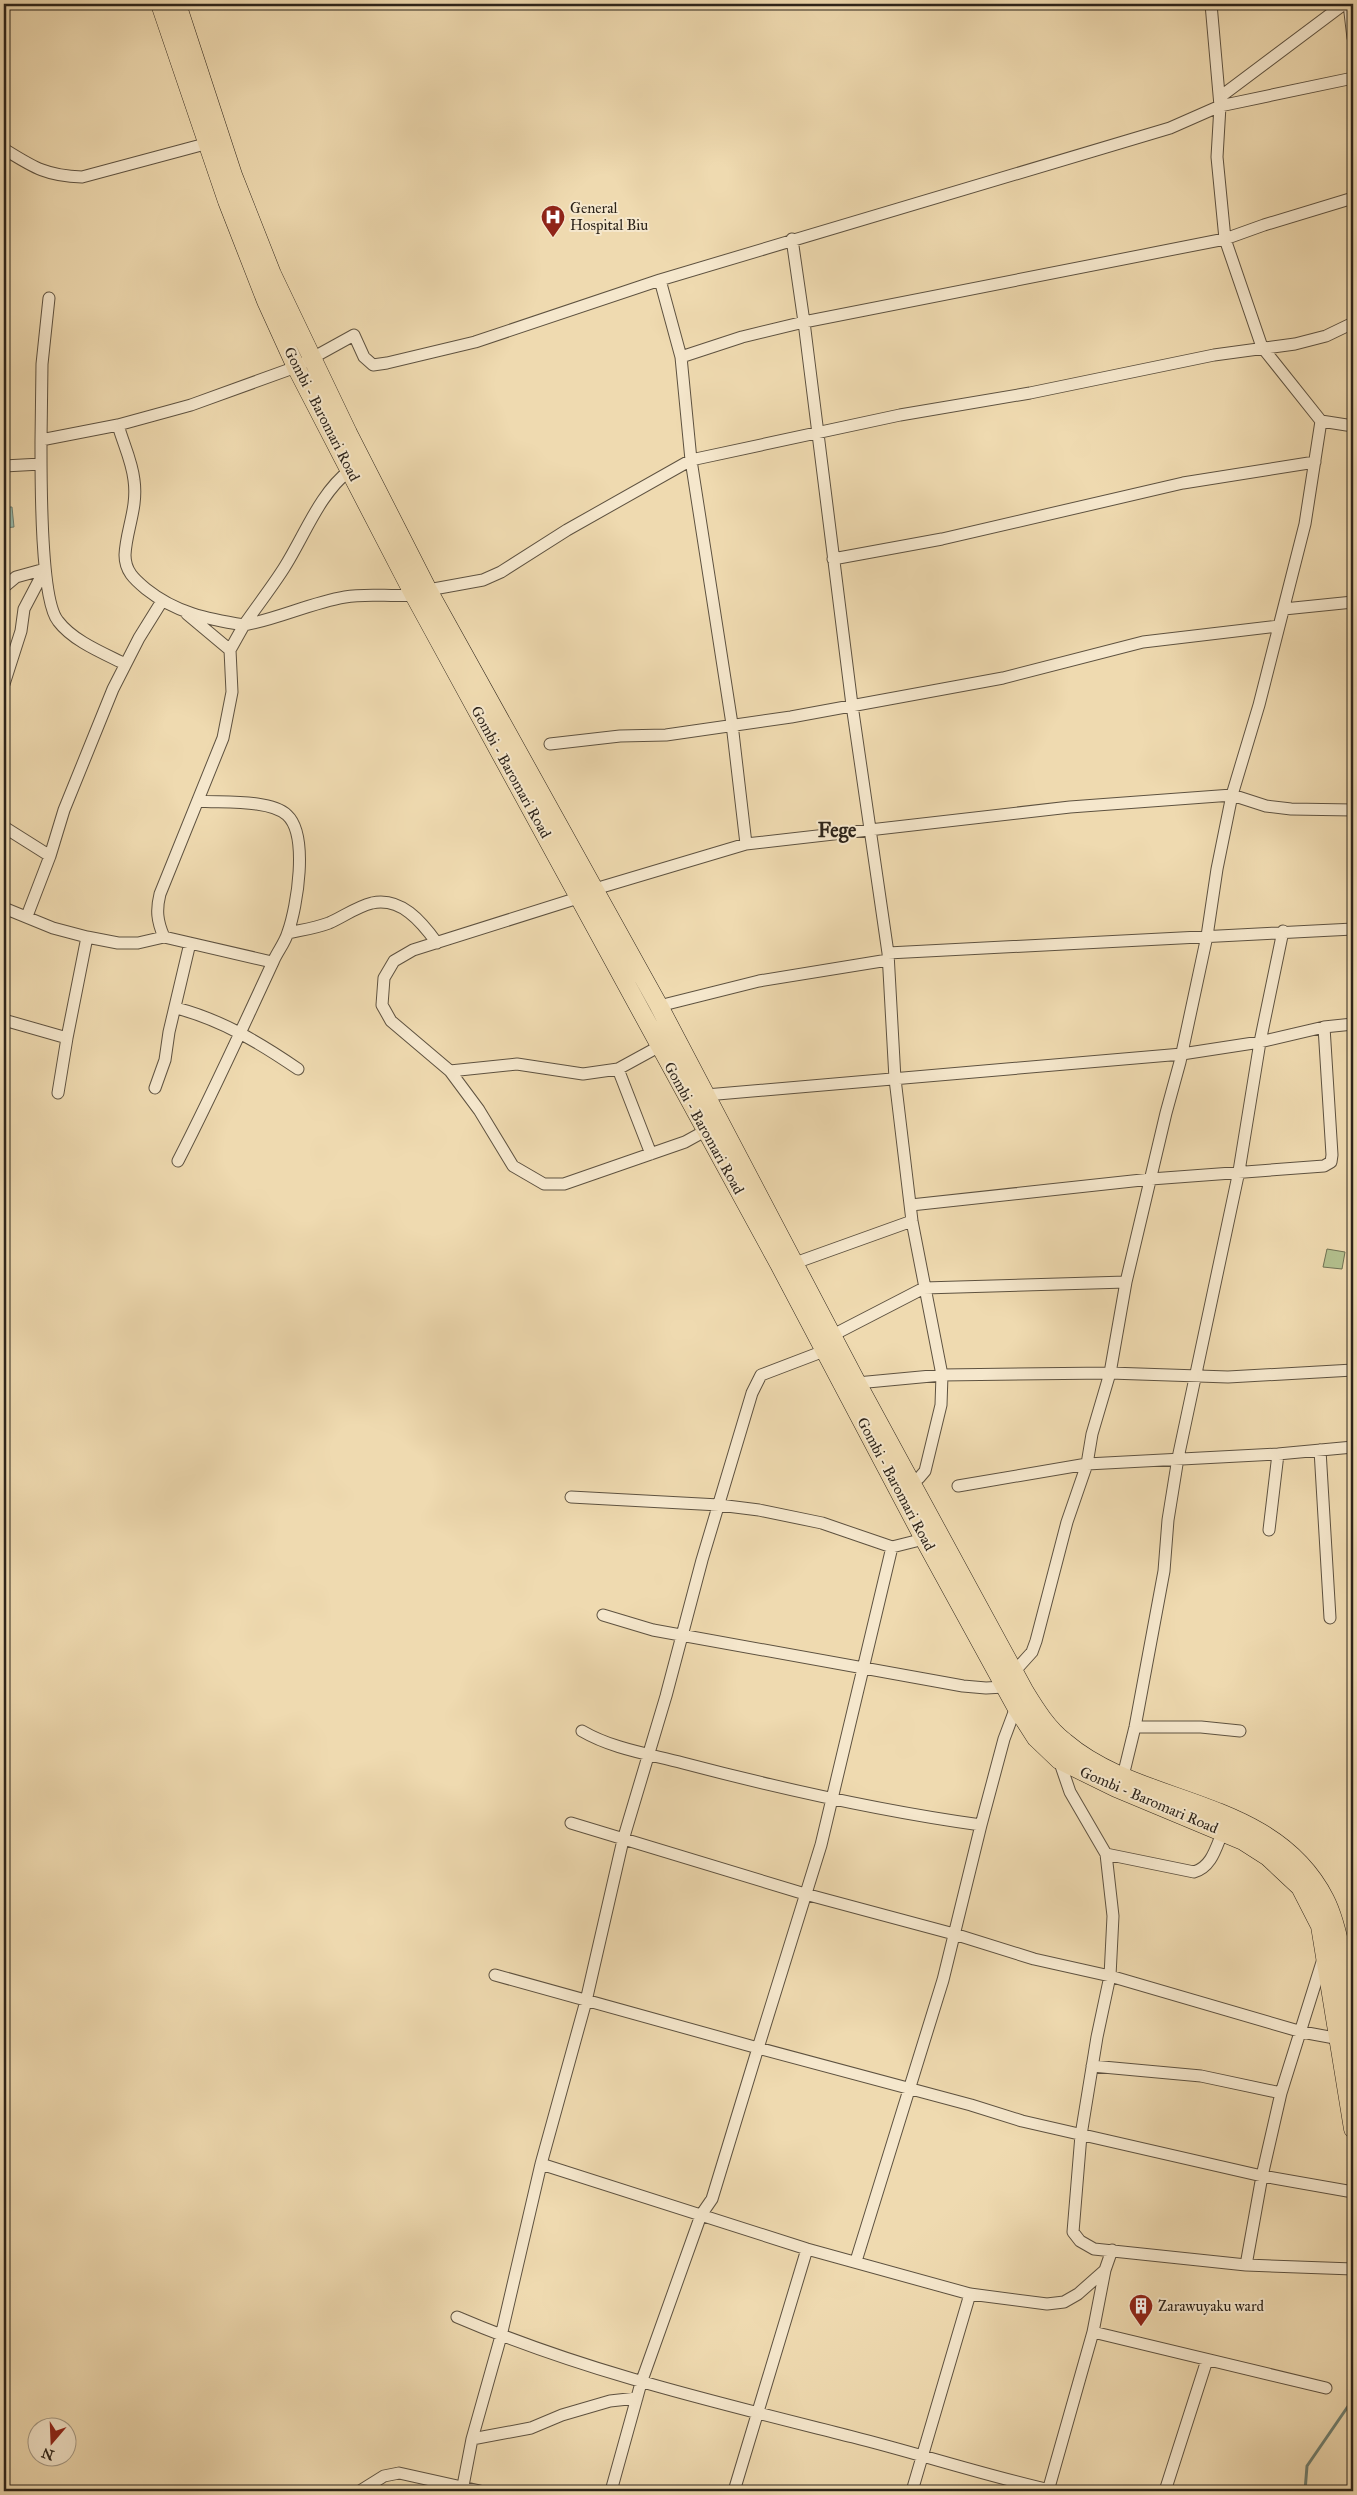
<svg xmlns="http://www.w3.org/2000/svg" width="1357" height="2495" viewBox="0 0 1357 2495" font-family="'IM FELL Great Primer',serif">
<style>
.green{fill:#b4c18f;stroke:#707254}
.water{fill:#9abbab;stroke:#6e7f71}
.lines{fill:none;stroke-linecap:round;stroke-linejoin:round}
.stream{stroke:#6e7f71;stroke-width:3}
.minor-casing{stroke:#5e5240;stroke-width:13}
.primary-casing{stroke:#2d241a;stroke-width:19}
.minor{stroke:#f5e7cc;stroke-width:11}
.primary{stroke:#efdab0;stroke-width:18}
.labels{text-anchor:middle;stroke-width:4;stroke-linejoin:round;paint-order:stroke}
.poi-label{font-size:15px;fill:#2d241a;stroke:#f5e7cc;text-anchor:start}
.street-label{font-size:15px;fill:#2d241a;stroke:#f5e7cc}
.district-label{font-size:20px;font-weight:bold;fill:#2d241a;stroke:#f5e7cc}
</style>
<rect width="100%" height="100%" fill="#efdab0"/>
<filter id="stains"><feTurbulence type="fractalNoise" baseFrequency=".004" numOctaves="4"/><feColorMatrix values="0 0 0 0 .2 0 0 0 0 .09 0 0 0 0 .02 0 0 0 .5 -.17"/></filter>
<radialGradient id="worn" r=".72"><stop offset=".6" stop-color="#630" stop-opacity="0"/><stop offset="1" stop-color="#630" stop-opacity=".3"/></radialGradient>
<path class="green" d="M 1327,1249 L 1345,1252 L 1342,1269 L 1323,1267 Z"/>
<path class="water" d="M 4,507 L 12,507 L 14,527 L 4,528 Z"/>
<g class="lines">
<path class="stream" d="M 1305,2491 L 1307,2466 L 1353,2399"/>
<defs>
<path id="minor" d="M 1349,4 L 1353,38
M 1220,97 L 1344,4
M 4,149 C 33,167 46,176 82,177 L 205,144
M 660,280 L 681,357 L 742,337 L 804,322 L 792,239
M 681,357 L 691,460 L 732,724 L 746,844
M 1321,421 L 1353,426
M 118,425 C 123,443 132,461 134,480 C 138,508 126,530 125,555 C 125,571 134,579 146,589 C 176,613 207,619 244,625 C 257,606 272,587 284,568 C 305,535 319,494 350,470
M 41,440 L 42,364 L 49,298
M 4,466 L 41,464
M 833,559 L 942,539 L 1183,483 L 1315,462
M 4,587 L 16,577 L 45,569
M 428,590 L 483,580 L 501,572 L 567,530 L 691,460 L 900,415 L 1030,393 L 1214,355 L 1295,344 L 1326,336 L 1353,323
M 1284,609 L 1353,602
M 187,614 L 230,650
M 125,664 C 103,653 73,641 58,621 C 40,599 41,474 41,440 L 118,425 L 191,405 L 296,367 L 354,335 L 364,357 L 373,365 L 387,363 L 475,342 L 660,280 L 1170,128 L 1220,106 L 1353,78
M 4,684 L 21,631 L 24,609 L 45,569
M 550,744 L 620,736 L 666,735 L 791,717 L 1003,678 L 1143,642 L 1279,626
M 4,827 L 50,856
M 595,889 L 746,844 L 1070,807 L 1232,795 L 1266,806 L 1291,809 L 1353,810
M 578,898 L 413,950 L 394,961 L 384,978 L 382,1005 L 391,1021 L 450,1071 L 479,1110 L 513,1166 L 544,1184 L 564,1184 L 685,1142 L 705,1131
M 4,908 L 53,928 L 87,937 L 118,943 L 138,943 L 164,937 L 272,962
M 27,916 L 50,856 L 64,810 L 113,689 L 139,638 L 162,601
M 288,933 C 302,930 316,928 329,923 C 343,917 356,907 372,903 C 401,897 421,921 437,943
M 164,937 C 157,921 156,910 160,894 L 223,738 L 232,692 L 230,650 L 244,625 C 278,619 310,603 345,597 C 366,593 392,597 414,595
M 888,953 L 1353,929
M 659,1006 L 759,981 L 888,960
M 176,1008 C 220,1019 260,1043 298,1069
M 4,1020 L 67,1038 L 87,937
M 618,1069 L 651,1154
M 450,1071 L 517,1064 L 583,1074 L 618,1069 L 660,1046
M 155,1088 L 165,1060 L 169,1032 L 190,943
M 58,1093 L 67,1038
M 706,1095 L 1182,1054 L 1260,1042 L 1324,1027 L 1353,1024
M 178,1161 C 212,1095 242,1029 273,962 C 277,952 285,943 288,932 C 297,907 309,835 287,815 C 270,799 221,803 198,801
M 911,1205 L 1151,1179 L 1324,1166 L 1331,1162 L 1332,1155 L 1324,1027
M 795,1263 L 912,1221
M 833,1335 L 924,1288 L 1126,1282
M 857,1383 L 942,1375 L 1110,1373 L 1228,1377 L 1353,1370
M 1320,1450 L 1330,1618
M 904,1480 L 919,1478 L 925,1471 L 941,1405 L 942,1375 L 912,1221 L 895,1079 L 888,953 L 852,705 L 804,322 L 1225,239 L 1264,225 L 1353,198
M 958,1486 L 1087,1464 L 1278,1454 L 1353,1447
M 571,1497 L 719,1505 L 759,1510 L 822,1523 L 892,1547 L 924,1539
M 1269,1530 L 1278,1454
M 603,1615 L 653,1630 L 963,1686 L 986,1688 L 1004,1687
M 1014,1672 L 1032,1652 L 1036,1641 L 1067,1522 L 1087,1464 L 1092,1434 L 1110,1373 L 1126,1282 L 1166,1113 L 1180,1062 L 1207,936 L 1217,869 L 1232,795 L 1259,705 L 1305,524 L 1321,421 L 1262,347 L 1225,239 L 1217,157 L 1220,106 L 1211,4
M 1135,1727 L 1201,1727 L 1240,1731
M 582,1731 C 613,1749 649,1754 683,1763 C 782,1789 880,1811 981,1825
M 1059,1760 L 1070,1792 L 1106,1854 L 1113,1916 L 1110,1976 L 1097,2037 L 1081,2135 L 1073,2232 L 1080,2241 L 1094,2249 L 1246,2265 L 1353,2269
M 1123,1776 L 1135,1727 L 1164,1571 L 1168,1520 L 1178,1458 L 1239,1171 L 1260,1042 L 1283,931
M 571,1823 L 805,1894 L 954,1934 L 1034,1959 L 1110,1976 L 1302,2032 L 1340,2039
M 1106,1854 L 1194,1872 C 1212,1867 1216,1847 1223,1831
M 495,1975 L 758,2048 L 821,1845 L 892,1547
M 1092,2066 L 1201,2076 L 1281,2093
M 541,2164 L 807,2249 L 970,2294 L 1047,2304 L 1064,2302 L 1078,2294 L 1105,2270 L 1112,2250
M 856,2261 L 943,1980 L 981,1825 L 1004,1739 L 1016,1707
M 1246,2265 L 1262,2176 L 1281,2093 L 1323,1959
M 457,2317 C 585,2372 719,2403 853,2437 C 920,2454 987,2476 1054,2491
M 1093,2332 L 1326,2388
M 472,2439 L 531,2428 L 562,2415 L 610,2401 L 637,2398
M 360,2491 L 384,2476 L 399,2473 L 480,2491
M 462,2491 L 472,2439 L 501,2336 L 541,2164 L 586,2001 L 623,1840 L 666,1696 L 702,1560 L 752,1393 L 761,1375 L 824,1351
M 611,2491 L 641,2383 L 701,2215 L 712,2199 L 758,2048 L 971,2105 L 1022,2121 L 1262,2176 L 1353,2192
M 734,2491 L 807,2249
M 912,2491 L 970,2294
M 1048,2491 L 1093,2332 L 1105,2270
M 1165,2491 L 1207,2360"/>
<path id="primary" d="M 160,4 L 227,201 L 266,301 L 296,367 L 414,595 L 779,1264 L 924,1539 L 1016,1707 L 1036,1738 L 1059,1760 L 1116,1788 L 1243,1841 L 1268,1857 L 1300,1887 L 1320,1926 L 1353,2129
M 177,4 L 233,175 L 272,274 L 348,433 L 428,590 L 659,1006 L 857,1383 L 1025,1692 C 1036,1710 1048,1729 1065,1742 C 1142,1808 1272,1796 1325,1899 C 1342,1932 1348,1995 1353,2033"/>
</defs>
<use href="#minor" class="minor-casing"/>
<use href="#primary" class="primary-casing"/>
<use href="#minor" class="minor"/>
<use href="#primary" class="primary"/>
</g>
<defs>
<symbol id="hospital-pin" viewBox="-11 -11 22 30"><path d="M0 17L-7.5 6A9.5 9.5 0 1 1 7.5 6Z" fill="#8f2418" stroke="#f5e7cc"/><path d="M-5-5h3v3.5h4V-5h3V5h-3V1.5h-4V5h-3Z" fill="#fff"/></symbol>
<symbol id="building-pin" viewBox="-11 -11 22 30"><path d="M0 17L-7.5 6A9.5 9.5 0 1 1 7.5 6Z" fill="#8f2418" stroke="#f5e7cc"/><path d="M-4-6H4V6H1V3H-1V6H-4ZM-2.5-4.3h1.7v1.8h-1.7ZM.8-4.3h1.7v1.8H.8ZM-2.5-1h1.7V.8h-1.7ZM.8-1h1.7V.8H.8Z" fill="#fff"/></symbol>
</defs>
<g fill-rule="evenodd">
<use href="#hospital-pin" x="539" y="203" width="28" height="38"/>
<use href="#building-pin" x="1127" y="2292" width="28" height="38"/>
</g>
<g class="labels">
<g class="poi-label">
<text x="570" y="213">General<tspan x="570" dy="17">Hospital Biu</tspan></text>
<text x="1158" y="2311">Zarawuyaku ward</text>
</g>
<g class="street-label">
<text transform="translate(322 414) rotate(63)" y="5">Gombi - Baromari Road</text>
<text transform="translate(511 772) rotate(61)" y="5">Gombi - Baromari Road</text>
<text transform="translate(704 1128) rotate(61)" y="5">Gombi - Baromari Road</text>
<text transform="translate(896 1484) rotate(62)" y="5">Gombi - Baromari Road</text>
<text transform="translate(1149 1800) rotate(23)" y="5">Gombi - Baromari Road</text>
</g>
<g class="district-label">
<text x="837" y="837">Fege</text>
</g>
</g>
<rect width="1357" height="2495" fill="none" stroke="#efdab0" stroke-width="20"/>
<rect x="5" y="5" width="1347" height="2485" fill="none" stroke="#2d241a" stroke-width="2.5"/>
<rect x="10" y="10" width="1337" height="2475" fill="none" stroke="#2d241a"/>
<g transform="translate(52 2442) rotate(199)"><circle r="24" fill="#f5e7cc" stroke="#a59985"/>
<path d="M0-4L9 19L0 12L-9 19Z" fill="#8f2418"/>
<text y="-8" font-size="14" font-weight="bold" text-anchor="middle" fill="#2d241a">N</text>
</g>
<rect width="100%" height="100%" filter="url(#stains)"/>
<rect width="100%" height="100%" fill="url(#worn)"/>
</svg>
